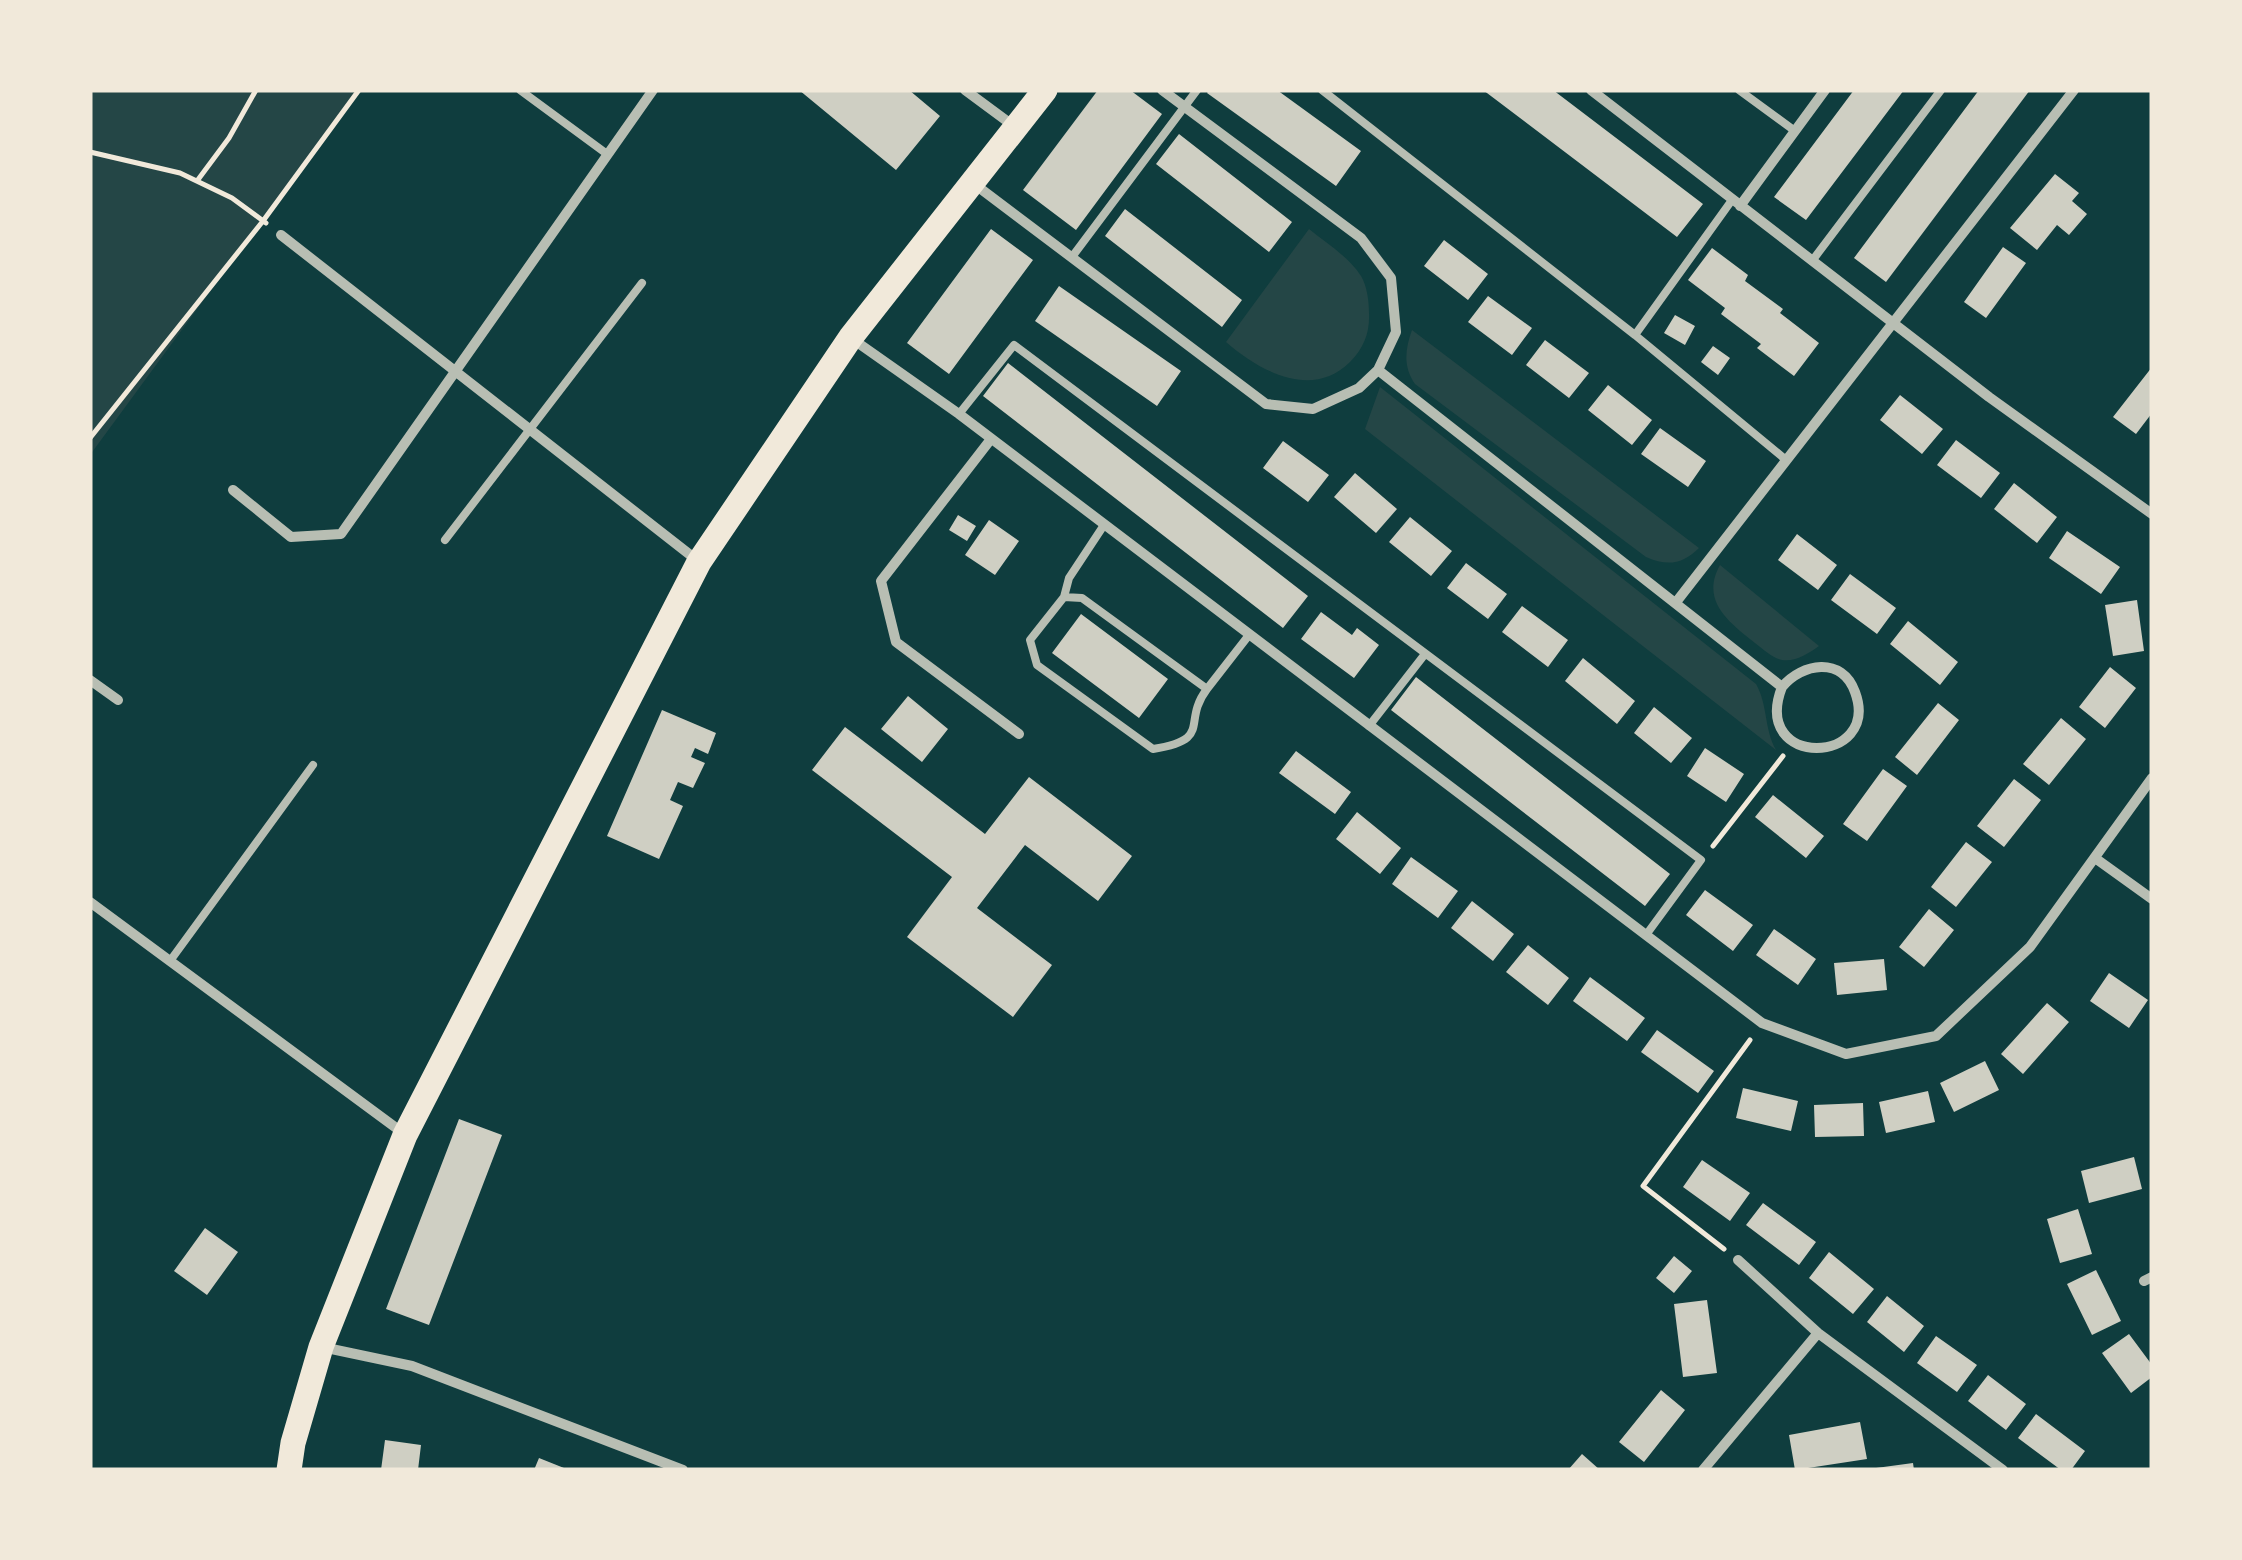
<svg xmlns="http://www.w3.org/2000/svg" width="2242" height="1560" viewBox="0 0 2242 1560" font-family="'Archivo Narrow',sans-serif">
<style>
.green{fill:#244646}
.building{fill:#cfcfc3}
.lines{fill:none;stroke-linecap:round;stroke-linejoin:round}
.path{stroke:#f1e9da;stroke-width:5}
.service{stroke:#b8beb3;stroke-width:8}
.minor{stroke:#b8beb3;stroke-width:10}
.primary{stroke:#f1e9da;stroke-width:25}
</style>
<rect width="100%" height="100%" fill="#0f3d3e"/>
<path class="green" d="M 90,90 L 358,90 L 90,455 Z
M 1309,229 C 1326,243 1349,257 1361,276 C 1367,286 1369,301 1369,313 C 1370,332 1364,348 1350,362 C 1312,400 1259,371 1226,342 Z
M 1412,330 L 1699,548 C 1682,565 1667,566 1646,557 L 1415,384 C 1403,367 1405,349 1412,330 Z
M 1380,387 L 1756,684 C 1768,705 1764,729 1776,750 L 1365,429 Z
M 1720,565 L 1819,646 C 1809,653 1796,662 1782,660 C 1772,658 1763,649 1755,643 C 1729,622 1700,601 1720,565 Z"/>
<path class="building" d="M 799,90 L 909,90 L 940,116 L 896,170 Z
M 1098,90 L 1130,90 L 1162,114 L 1076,230 L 1023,190 Z
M 1209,90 L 1277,90 L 1361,151 L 1336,186 L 1207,93 Z
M 1483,90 L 1553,90 L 1703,204 L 1677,237 Z
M 1854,90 L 1904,90 L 1806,220 L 1774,197 Z
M 1979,90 L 2030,90 L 1886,282 L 1854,258 Z
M 1179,134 L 1292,222 L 1269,252 L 1156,164 Z
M 2055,174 L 2079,193 L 2072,201 L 2087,214 L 2069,235 L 2057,225 L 2037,250 L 2010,228 Z
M 1125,209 L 1242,300 L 1222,327 L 1105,236 Z
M 991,229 L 1033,260 L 949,374 L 907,343 Z
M 1444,240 L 1488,274 L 1468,300 L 1424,266 Z
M 2003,247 L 2026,263 L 1986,318 L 1964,302 Z
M 1712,248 L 1748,275 L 1745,281 L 1783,309 L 1780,313 L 1819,343 L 1794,376 L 1757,348 L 1761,344 L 1721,314 L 1725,308 L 1688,280 Z
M 1059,286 L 1181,371 L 1157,406 L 1035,321 Z
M 1488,296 L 1532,328 L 1512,355 L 1468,322 Z
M 1675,315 L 1695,326 L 1685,345 L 1664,333 Z
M 1545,340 L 1589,373 L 1569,398 L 1526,365 Z
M 1713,346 L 1730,358 L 1718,375 L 1701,362 Z
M 1008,363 L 1308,596 L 1283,628 L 983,396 Z
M 2152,367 L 2152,413 L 2136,434 L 2113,417 Z
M 1608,385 L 1652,420 L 1632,445 L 1588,410 Z
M 1900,395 L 1943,429 L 1922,454 L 1880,420 Z
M 1660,428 L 1706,461 L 1688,487 L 1641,454 Z
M 1956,440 L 2000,473 L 1981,498 L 1937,465 Z
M 1283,441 L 1329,475 L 1308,502 L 1263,468 Z
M 1355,473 L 1397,509 L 1376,533 L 1334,497 Z
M 2014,483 L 2057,517 L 2037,543 L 1994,509 Z
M 958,515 L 976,526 L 967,541 L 949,530 Z
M 1410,517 L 1452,551 L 1431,576 L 1389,542 Z
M 989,520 L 1019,541 L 995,575 L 965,555 Z
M 2067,531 L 2120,567 L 2101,594 L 2049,558 Z
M 1797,534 L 1837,565 L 1818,590 L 1778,560 Z
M 1466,563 L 1507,594 L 1488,619 L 1447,588 Z
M 1850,574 L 1896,608 L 1877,634 L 1831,600 Z
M 2137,600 L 2144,651 L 2113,656 L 2105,605 Z
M 1522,606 L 1568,640 L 1548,667 L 1502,632 Z
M 1321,612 L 1352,635 L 1357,628 L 1379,645 L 1354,678 L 1301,639 Z
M 1081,614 L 1168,679 L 1139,718 L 1052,653 Z
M 1908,621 L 1958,662 L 1940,685 L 1890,644 Z
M 1583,658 L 1635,701 L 1617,724 L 1565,681 Z
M 2110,667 L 2136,688 L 2105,728 L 2079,707 Z
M 1416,677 L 1670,874 L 1645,906 L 1391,710 Z
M 908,696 L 948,729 L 922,762 L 881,729 Z
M 1938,703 L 1959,720 L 1917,775 L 1895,757 Z
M 1654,707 L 1692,738 L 1671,763 L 1634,733 Z
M 662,710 L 716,733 L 708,754 L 695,748 L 691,757 L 705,763 L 693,788 L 678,782 L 670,800 L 683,806 L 659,859 L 607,836 Z
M 2061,718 L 2086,739 L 2049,785 L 2023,764 Z
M 845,727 L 985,834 L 1029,777 L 1132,856 L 1098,901 L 1025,845 L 977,908 L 1052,965 L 1013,1017 L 907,937 L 952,877 L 812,770 Z
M 1705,748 L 1744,774 L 1726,802 L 1687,776 Z
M 1296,751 L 1351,792 L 1335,814 L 1279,773 Z
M 1883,769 L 1907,786 L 1867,841 L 1843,824 Z
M 2014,779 L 2041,800 L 2004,847 L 1977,826 Z
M 1773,795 L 1824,836 L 1806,858 L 1755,817 Z
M 1357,812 L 1401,848 L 1380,874 L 1336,839 Z
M 1966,842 L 1992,862 L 1956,907 L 1931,887 Z
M 1411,857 L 1458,891 L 1438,918 L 1392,884 Z
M 1705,890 L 1753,925 L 1733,951 L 1686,915 Z
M 1472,901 L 1514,934 L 1493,961 L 1451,928 Z
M 1929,909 L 1954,930 L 1924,967 L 1899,947 Z
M 1774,929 L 1816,959 L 1798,985 L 1756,955 Z
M 1528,945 L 1569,978 L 1548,1005 L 1506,972 Z
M 1884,959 L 1887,990 L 1837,995 L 1834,963 Z
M 2109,973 L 2148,1000 L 2129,1028 L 2090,1001 Z
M 1590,977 L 1645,1018 L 1627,1041 L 1573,1001 Z
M 2047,1003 L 2069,1022 L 2023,1074 L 2001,1054 Z
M 1657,1030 L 1714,1071 L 1698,1093 L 1641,1052 Z
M 1985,1061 L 1999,1090 L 1954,1112 L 1940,1083 Z
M 1743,1088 L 1798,1101 L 1791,1131 L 1736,1118 Z
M 1928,1091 L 1935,1122 L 1886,1133 L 1879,1102 Z
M 1863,1103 L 1864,1136 L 1815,1137 L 1814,1105 Z
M 459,1119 L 502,1135 L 429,1325 L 386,1309 Z
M 2134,1157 L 2142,1189 L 2089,1203 L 2081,1171 Z
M 1702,1160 L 1750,1193 L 1730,1221 L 1683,1187 Z
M 1763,1203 L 1816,1242 L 1799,1265 L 1746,1225 Z
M 2078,1209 L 2092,1254 L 2060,1263 L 2047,1219 Z
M 205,1228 L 238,1252 L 207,1295 L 174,1271 Z
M 1829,1252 L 1874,1289 L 1853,1314 L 1809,1278 Z
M 1674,1256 L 1692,1271 L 1674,1293 L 1656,1278 Z
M 2096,1270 L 2121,1321 L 2092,1335 L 2067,1284 Z
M 1887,1296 L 1924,1326 L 1904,1352 L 1867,1322 Z
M 1707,1300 L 1717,1373 L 1683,1377 L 1674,1304 Z
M 2129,1334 L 2152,1365 L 2152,1377 L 2131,1393 L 2102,1353 Z
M 1936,1336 L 1977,1365 L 1957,1392 L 1917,1363 Z
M 1988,1375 L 2026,1404 L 2006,1430 L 1968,1401 Z
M 1661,1390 L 1685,1410 L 1644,1462 L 1619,1442 Z
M 2036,1414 L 2085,1451 L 2071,1470 L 2061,1470 L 2018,1438 Z
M 1860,1422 L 1867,1459 L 1795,1470 L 1789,1435 Z
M 385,1440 L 421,1445 L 418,1470 L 381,1470 Z
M 1582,1454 L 1600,1470 L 1568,1470 Z
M 539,1458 L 569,1470 L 534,1470 Z
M 1913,1463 L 1914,1470 L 1876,1470 L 1876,1468 Z"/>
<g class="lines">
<path class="path" d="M 90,152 L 180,173 L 232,198 L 266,223
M 197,181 L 229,138 L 256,90
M 90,438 L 263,221 L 359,90
M 1713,846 L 1783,756
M 1724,1249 L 1643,1186 L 1750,1040"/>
<path class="service" d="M 520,90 L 607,154
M 1322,90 L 1635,335 L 1732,200
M 1739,90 L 1795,131
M 1072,257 L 1197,90
M 1812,261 L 1941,90
M 1635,335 L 1785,459
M 959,414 L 1014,345 L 1701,860 L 1646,935
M 445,540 L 642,283
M 1064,597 L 1069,578 L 1104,525
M 1207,689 L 1082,598 L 1064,597 L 1030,640 L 1037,665 L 1153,749 C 1214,739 1181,723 1207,689 L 1249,635
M 1369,726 L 1425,654
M 170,961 L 313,765"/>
<path class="minor" d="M 965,90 L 1015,127
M 1591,90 L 1989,397 L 2152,514
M 973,183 L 1266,404 L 1313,409 L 1359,388 L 1378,370 L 1396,332 L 1391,278 L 1361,238 L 1162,90
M 1740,206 L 1825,90
M 281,235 L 698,561
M 851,338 L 959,414 L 1762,1023 L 1846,1054 L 1936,1036 L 2030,947 L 2152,778
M 1378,370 L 1782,687 C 1750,770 1882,765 1855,692 C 1842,656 1802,663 1782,687
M 991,439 L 881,581 L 896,642 L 1019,734
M 233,490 L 291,537 L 341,534 L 653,90
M 1677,601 L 2074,90
M 90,680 L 118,700
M 2095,858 L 2152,899
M 90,902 L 403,1133
M 1738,1260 L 1818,1333 L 2003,1470
M 2144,1281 L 2152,1277
M 322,1347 L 412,1366 L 683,1470
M 1703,1470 L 1818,1333"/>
<path class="primary" d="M 289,1470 L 293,1443 L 321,1347 L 405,1135 L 699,562 L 851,337 L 1045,90"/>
</g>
<rect width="2242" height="1560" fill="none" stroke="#f1e9da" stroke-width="185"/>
</svg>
